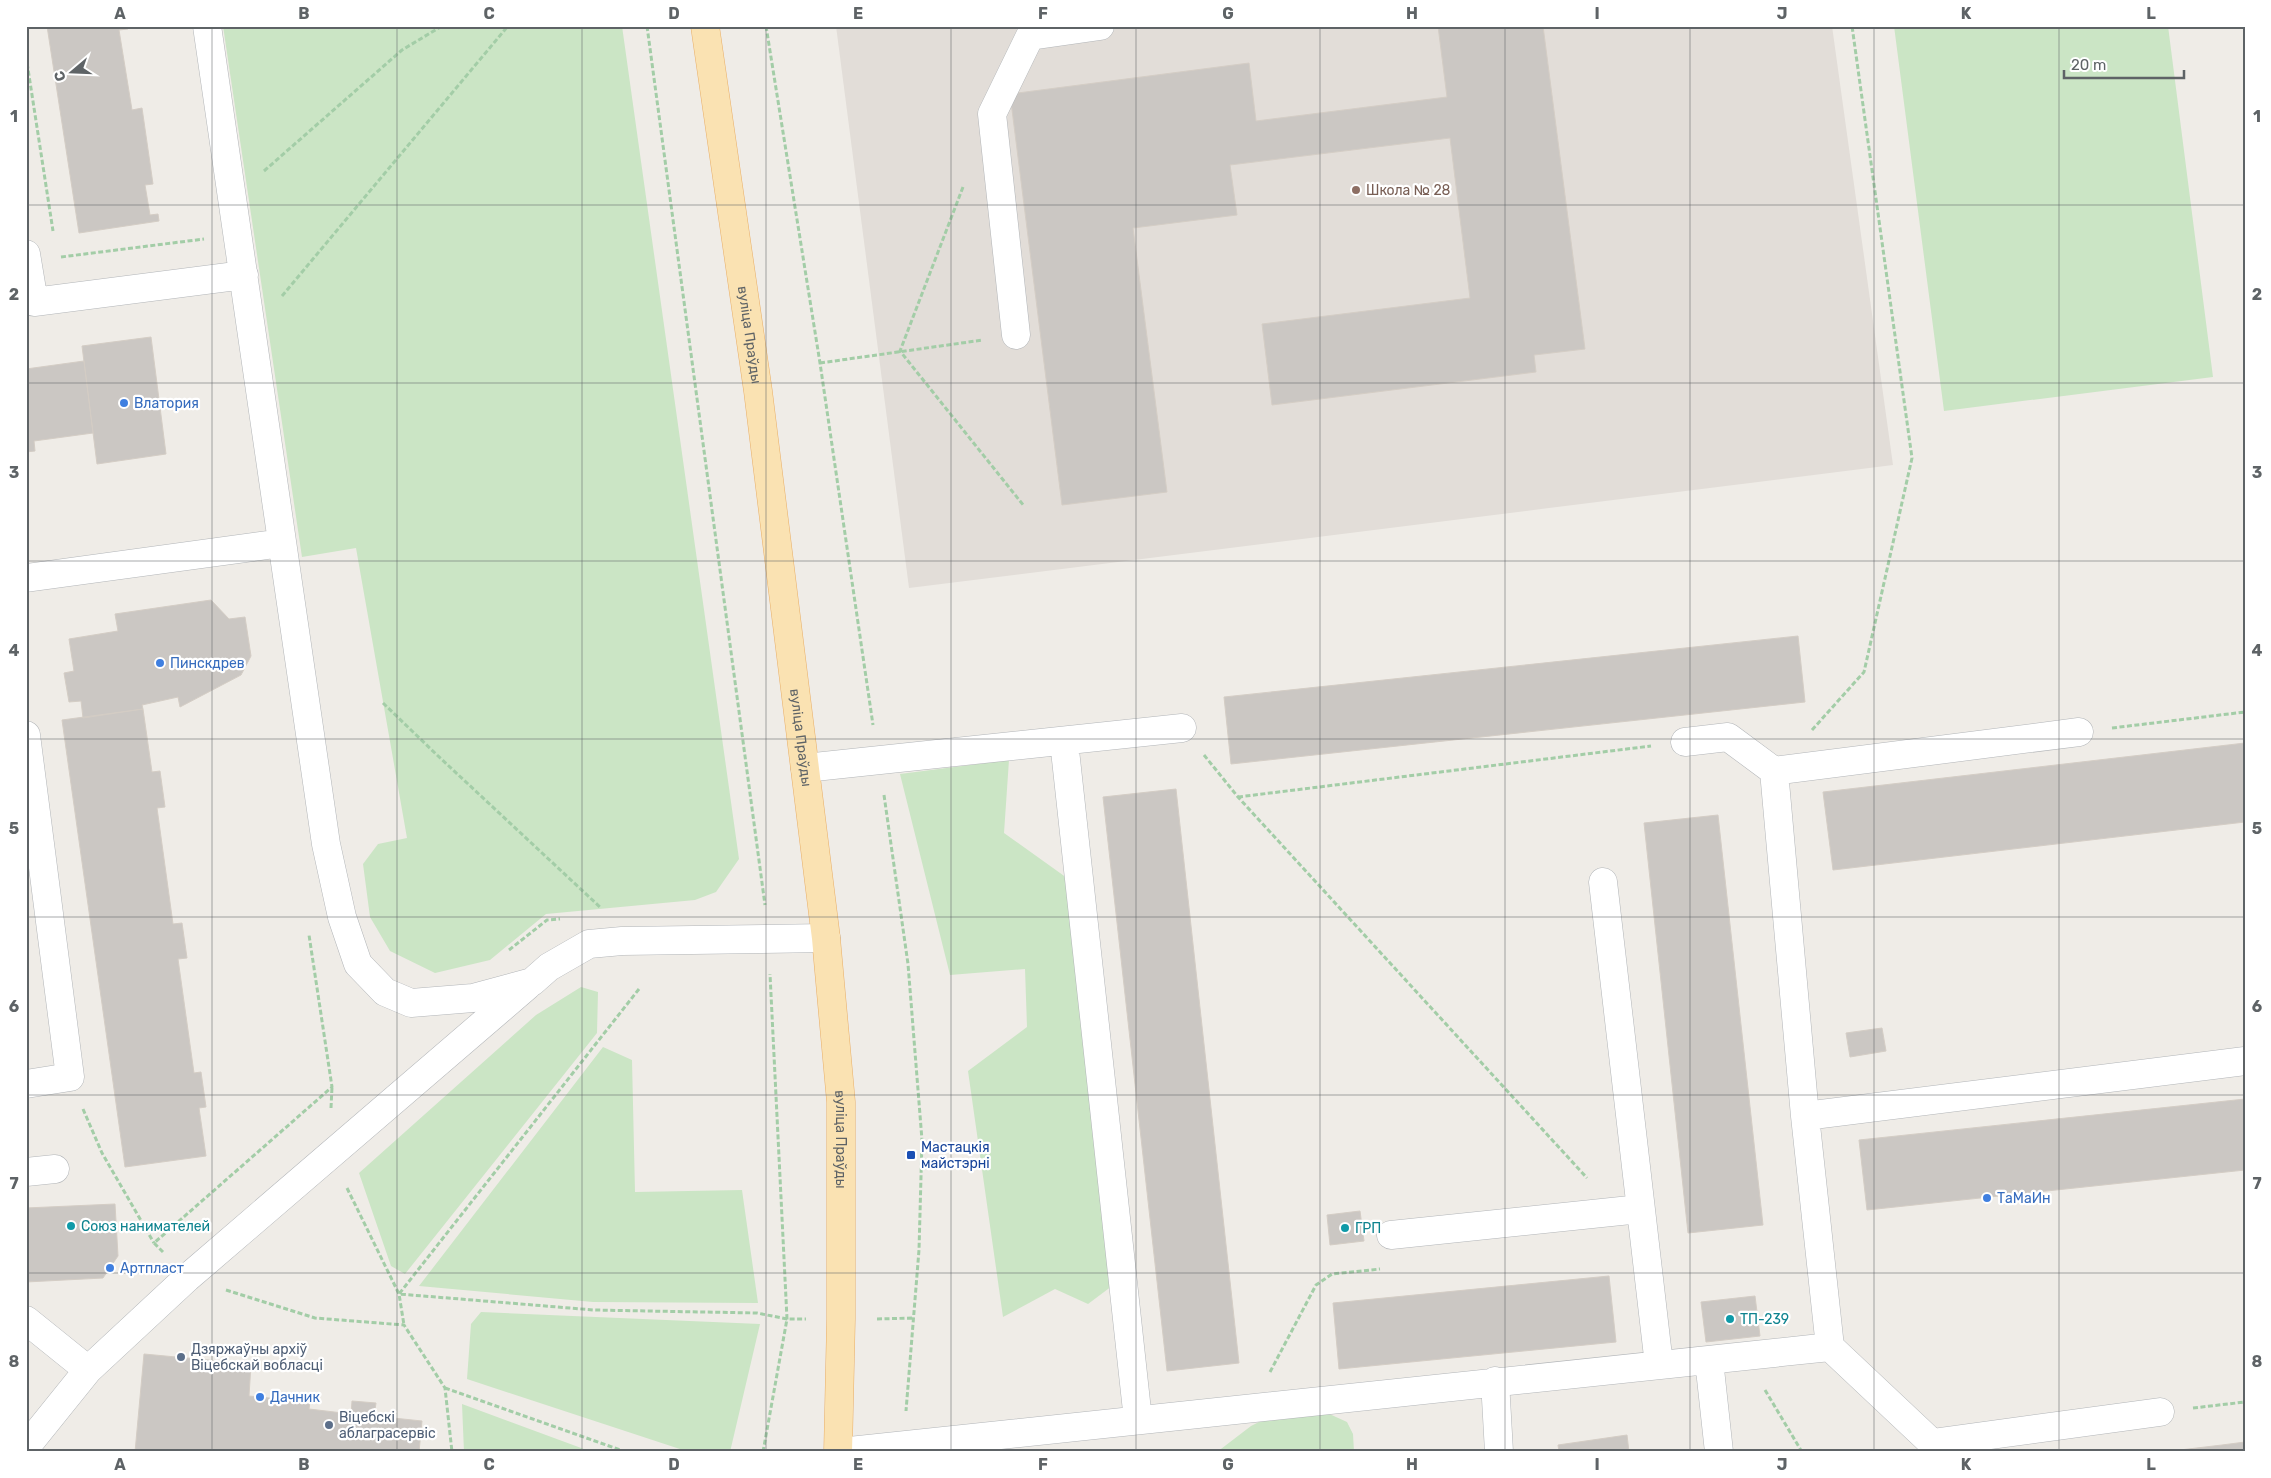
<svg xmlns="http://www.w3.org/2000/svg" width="2271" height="1478" viewBox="0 0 2271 1478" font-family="Rubik,sans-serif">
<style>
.education{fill:#e2ddd8}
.green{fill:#cbe5c5}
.building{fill:#cbc7c3;stroke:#d4cdc5}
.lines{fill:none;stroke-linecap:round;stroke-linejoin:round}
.minor-casing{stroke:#b2b5b8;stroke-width:29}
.major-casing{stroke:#e8ae67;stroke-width:29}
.path{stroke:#a3cda7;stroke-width:3;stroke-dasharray:5 2.5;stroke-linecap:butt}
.minor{stroke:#fff;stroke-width:28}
.major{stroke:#fae2b2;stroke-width:28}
.grid{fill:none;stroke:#5e6366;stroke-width:1;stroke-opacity:0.55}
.education-dot{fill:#8d6e63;stroke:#fff;stroke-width:2}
.shop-dot{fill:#3f7fe0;stroke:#fff;stroke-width:2}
.transit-dot{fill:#1a4fb4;stroke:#fff;stroke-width:2}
.culture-dot{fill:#0f9aa8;stroke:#fff;stroke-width:2}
.service-dot{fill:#5c6f8a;stroke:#fff;stroke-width:2}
.labels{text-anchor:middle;stroke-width:4.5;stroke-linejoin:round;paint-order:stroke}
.education-label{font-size:14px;fill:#785e54;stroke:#fff;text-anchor:start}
.street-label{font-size:14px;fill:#5e6366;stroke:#fff}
.shop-label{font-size:14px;fill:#366cbe;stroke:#fff;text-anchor:start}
.transit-label{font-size:14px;fill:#164399;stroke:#fff;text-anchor:start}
.culture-label{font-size:14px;fill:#0d838f;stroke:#fff;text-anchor:start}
.service-label{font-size:14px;fill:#4e5e75;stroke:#fff;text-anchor:start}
.neatline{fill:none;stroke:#5e6366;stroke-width:2}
.grid-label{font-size:16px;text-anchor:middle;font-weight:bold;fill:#5e6366}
</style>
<rect width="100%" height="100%" fill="#efece7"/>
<path class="education" d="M 836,26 L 1832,26 L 1893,465 L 909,588 Z"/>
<path class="green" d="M 223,26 L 622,26 L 739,859 L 716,892 L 695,900 L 546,914 L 490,960 L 435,973 L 390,951 L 370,917 L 363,864 L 378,844 L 407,838 L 356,548 L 302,557 Z
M 1894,26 L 2168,26 L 2213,377 L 1944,411 Z
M 1009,760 L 1004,833 L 1067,878 L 1112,1286 L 1088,1304 L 1055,1289 L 1003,1317 L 968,1071 L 1027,1027 L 1025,969 L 950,975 L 900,774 Z
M 581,987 L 598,992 L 597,1033 L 405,1274 L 391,1266 L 359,1173 L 536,1015 Z
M 603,1047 L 632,1060 L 635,1192 L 742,1190 L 758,1303 L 593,1302 L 419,1286 Z
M 481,1312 L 760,1324 L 730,1452 L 689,1452 L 467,1379 L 471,1324 Z
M 462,1404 L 592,1452 L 464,1452 Z
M 1325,1412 L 1347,1422 L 1353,1434 L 1354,1452 L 1217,1452 L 1251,1426 L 1269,1417 Z"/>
<path class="building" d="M 47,26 L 127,26 L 128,29 L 119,30 L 132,110 L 142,108 L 153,184 L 145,185 L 150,215 L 158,214 L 159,221 L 79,233 Z
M 1438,26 L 1543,26 L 1585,349 L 1534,355 L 1536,372 L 1272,405 L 1262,324 L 1470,298 L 1450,138 L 1230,165 L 1237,215 L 1133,228 L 1167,492 L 1062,505 L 1010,94 L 1249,63 L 1256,121 L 1447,97 Z
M 151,337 L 166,454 L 97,464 L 82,346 Z
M 84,361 L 93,433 L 34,441 L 35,451 L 26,452 L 26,369 Z
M 211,600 L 229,619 L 245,617 L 251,656 L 241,675 L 180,707 L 178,697 L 142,705 L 143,709 L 83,718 L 81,701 L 69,702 L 64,673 L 74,671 L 69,639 L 118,631 L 115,614 Z
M 1798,636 L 1805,702 L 1231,764 L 1224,697 Z
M 143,709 L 152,772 L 160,771 L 165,807 L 157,808 L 173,924 L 182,923 L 187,958 L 178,959 L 194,1073 L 201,1072 L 206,1107 L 199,1108 L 206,1156 L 125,1167 L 62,720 Z
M 2245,743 L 2245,822 L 1833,870 L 1823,792 Z
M 1176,789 L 1239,1363 L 1167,1371 L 1103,797 Z
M 1718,815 L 1763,1225 L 1688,1233 L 1644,823 Z
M 1882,1028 L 1886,1051 L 1850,1057 L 1846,1033 Z
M 2245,1099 L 2245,1170 L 1867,1210 L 1859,1140 Z
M 115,1204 L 118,1256 L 103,1278 L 26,1282 L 26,1208 Z
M 1360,1211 L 1364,1241 L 1330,1245 L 1327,1215 Z
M 1609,1276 L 1616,1342 L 1339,1369 L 1333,1303 Z
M 1755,1296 L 1760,1336 L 1706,1342 L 1701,1302 Z
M 144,1354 L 251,1364 L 249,1396 L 310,1402 L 309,1409 L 351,1414 L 352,1401 L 376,1403 L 374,1416 L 422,1421 L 419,1452 L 135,1452 Z
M 1627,1435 L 1629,1452 L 1559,1452 L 1558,1445 Z
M 2245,1442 L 2245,1452 L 2163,1452 L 2222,1445 Z"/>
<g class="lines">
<defs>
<path id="minor" d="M 207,26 L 326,844 L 342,917 L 358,964 L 385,992 L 411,1003 L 473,998 L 532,982 L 549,967 L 589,944 L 622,941 L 826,938
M 26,254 L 34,302 L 244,275
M 1016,335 L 992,114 L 1030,36 L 1100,26
M 26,578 L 282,543
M 26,735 L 70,1077 L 26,1084
M 1064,741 L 1138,1420
M 1685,742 L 1728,737 L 1774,771 L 2079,732
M 805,768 L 1182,728
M 1603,882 L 1659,1365
M 1805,1116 L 2245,1061
M 26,1172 L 55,1169
M 1391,1235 L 1640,1209
M 26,1320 L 88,1370
M 1830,1347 L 1932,1443 L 2160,1412
M 1709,1360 L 1719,1452
M 1495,1381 L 1499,1452
M 26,1447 L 88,1370 L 187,1278 L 527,986
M 840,1452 L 1830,1347 L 1805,1116 L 1774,771"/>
<g id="major">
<path id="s1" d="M 705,26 L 758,391 L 826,938 L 841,1102 L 841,1319 L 838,1452"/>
</g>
</defs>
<use href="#minor" class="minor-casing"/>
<use href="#major" class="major-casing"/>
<path class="path" d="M 647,26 L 765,905
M 766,26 L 820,363 L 873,725
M 26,56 L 53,231
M 264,171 L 402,50 L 442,26
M 963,187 L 900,351 L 1024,506
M 61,257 L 204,239
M 282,296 L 508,26
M 820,363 L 983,340
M 383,703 L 437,755 L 601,908
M 2112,728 L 2245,712
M 1812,730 L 1864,672 L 1912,458 L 1852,26
M 1204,755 L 1238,797 L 1587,1178
M 884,795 L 908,964 L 922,1140 L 919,1250 L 906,1411
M 1238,797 L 1651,746
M 509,950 L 547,920 L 560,919
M 639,989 L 399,1294 L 594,1310 L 757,1313 L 787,1319 L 806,1319
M 331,1108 L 332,1087
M 83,1109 L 102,1153 L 154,1243
M 347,1188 L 399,1294 L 404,1325
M 163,1252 L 154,1243 L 332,1087 L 309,935
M 226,1290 L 315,1318 L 404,1325 L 445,1388 L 452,1452
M 877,1319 L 913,1318
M 1270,1372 L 1316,1285 L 1332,1274 L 1380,1269
M 445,1388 L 626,1452
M 1765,1390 L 1802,1452
M 2193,1408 L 2245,1402
M 763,1452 L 787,1319 L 770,974"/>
<use href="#minor" class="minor"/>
<use href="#major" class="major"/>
</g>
<path class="grid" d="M 212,26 L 212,1452M 397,26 L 397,1452M 582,26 L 582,1452M 766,26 L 766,1452M 951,26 L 951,1452M 1136,26 L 1136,1452M 1320,26 L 1320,1452M 1505,26 L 1505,1452M 1690,26 L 1690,1452M 1874,26 L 1874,1452M 2059,26 L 2059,1452M 26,205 L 2245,205M 26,383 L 2245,383M 26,561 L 2245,561M 26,739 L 2245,739M 26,917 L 2245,917M 26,1095 L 2245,1095M 26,1273 L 2245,1273"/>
<circle class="education-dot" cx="1356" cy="190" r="5"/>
<g class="shop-dot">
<circle cx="124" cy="403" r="5"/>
<circle cx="160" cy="663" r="5"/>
<circle cx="1987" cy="1198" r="5"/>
<circle cx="110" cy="1268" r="5"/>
<circle cx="260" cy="1397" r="5"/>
</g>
<rect class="transit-dot" x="906" y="1150" width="10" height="10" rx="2.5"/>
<g class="culture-dot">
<circle cx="71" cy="1226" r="5"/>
<circle cx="1345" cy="1228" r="5"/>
<circle cx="1730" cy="1319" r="5"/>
</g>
<g class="service-dot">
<circle cx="181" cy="1357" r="5"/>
<circle cx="329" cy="1425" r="5"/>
</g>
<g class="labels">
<g class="education-label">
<text x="1366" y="195">Школа № 28</text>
</g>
<g class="street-label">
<text dy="5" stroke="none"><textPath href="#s1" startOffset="312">вуліца Праўды</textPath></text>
<text dy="5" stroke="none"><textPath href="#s1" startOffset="718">вуліца Праўды</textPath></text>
<text dy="5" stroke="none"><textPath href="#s1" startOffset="1122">вуліца Праўды</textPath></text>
</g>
<g class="shop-label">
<text x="134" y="408">Влатория</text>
<text x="170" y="668">Пинскдрев</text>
<text x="1997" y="1203">ТаМаИн</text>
<text x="120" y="1273">Артпласт</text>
<text x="270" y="1402">Дачник</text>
</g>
<g class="transit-label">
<text x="921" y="1152">Мастацкія<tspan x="921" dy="16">майстэрні</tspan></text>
</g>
<g class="culture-label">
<text x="81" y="1231">Союз нанимателей</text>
<text x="1355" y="1233">ГРП</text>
<text x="1740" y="1324">ТП-239</text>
</g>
<g class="service-label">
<text x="191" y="1354">Дзяржаўны архіў<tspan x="191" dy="16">Віцебскай вобласці</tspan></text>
<text x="339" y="1422">Віцебскі<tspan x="339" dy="16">аблаграсервіс</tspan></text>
</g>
</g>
<rect width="2271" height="1478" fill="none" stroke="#ffffff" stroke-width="55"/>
<g transform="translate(72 72) rotate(251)" stroke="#ffffff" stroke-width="4" paint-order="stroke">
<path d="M0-4L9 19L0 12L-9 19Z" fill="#5e6366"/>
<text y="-8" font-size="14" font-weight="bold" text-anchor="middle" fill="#5e6366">С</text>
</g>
<path d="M2064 70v8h120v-8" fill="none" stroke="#5e6366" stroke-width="2.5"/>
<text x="2071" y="70" font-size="15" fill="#5e6366" stroke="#ffffff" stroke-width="4" paint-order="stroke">20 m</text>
<rect x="28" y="28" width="2216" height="1422" class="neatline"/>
<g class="grid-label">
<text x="120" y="19">A</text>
<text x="304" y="19">B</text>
<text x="489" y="19">C</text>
<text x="674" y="19">D</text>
<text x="858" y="19">E</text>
<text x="1043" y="19">F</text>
<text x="1228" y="19">G</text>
<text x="1412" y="19">H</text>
<text x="1597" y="19">I</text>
<text x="1782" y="19">J</text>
<text x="1966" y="19">K</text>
<text x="2151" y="19">L</text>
<text x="14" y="122">1</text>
<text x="2257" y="122">1</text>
<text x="14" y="300">2</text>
<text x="2257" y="300">2</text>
<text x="14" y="478">3</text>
<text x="2257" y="478">3</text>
<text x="14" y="656">4</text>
<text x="2257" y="656">4</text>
<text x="14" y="834">5</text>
<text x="2257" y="834">5</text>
<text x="14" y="1012">6</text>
<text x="2257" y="1012">6</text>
<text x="14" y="1189">7</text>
<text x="2257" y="1189">7</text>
<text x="14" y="1367">8</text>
<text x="2257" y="1367">8</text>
<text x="120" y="1470">A</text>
<text x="304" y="1470">B</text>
<text x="489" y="1470">C</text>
<text x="674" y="1470">D</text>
<text x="858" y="1470">E</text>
<text x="1043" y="1470">F</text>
<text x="1228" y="1470">G</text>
<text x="1412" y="1470">H</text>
<text x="1597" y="1470">I</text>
<text x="1782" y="1470">J</text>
<text x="1966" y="1470">K</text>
<text x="2151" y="1470">L</text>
</g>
</svg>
